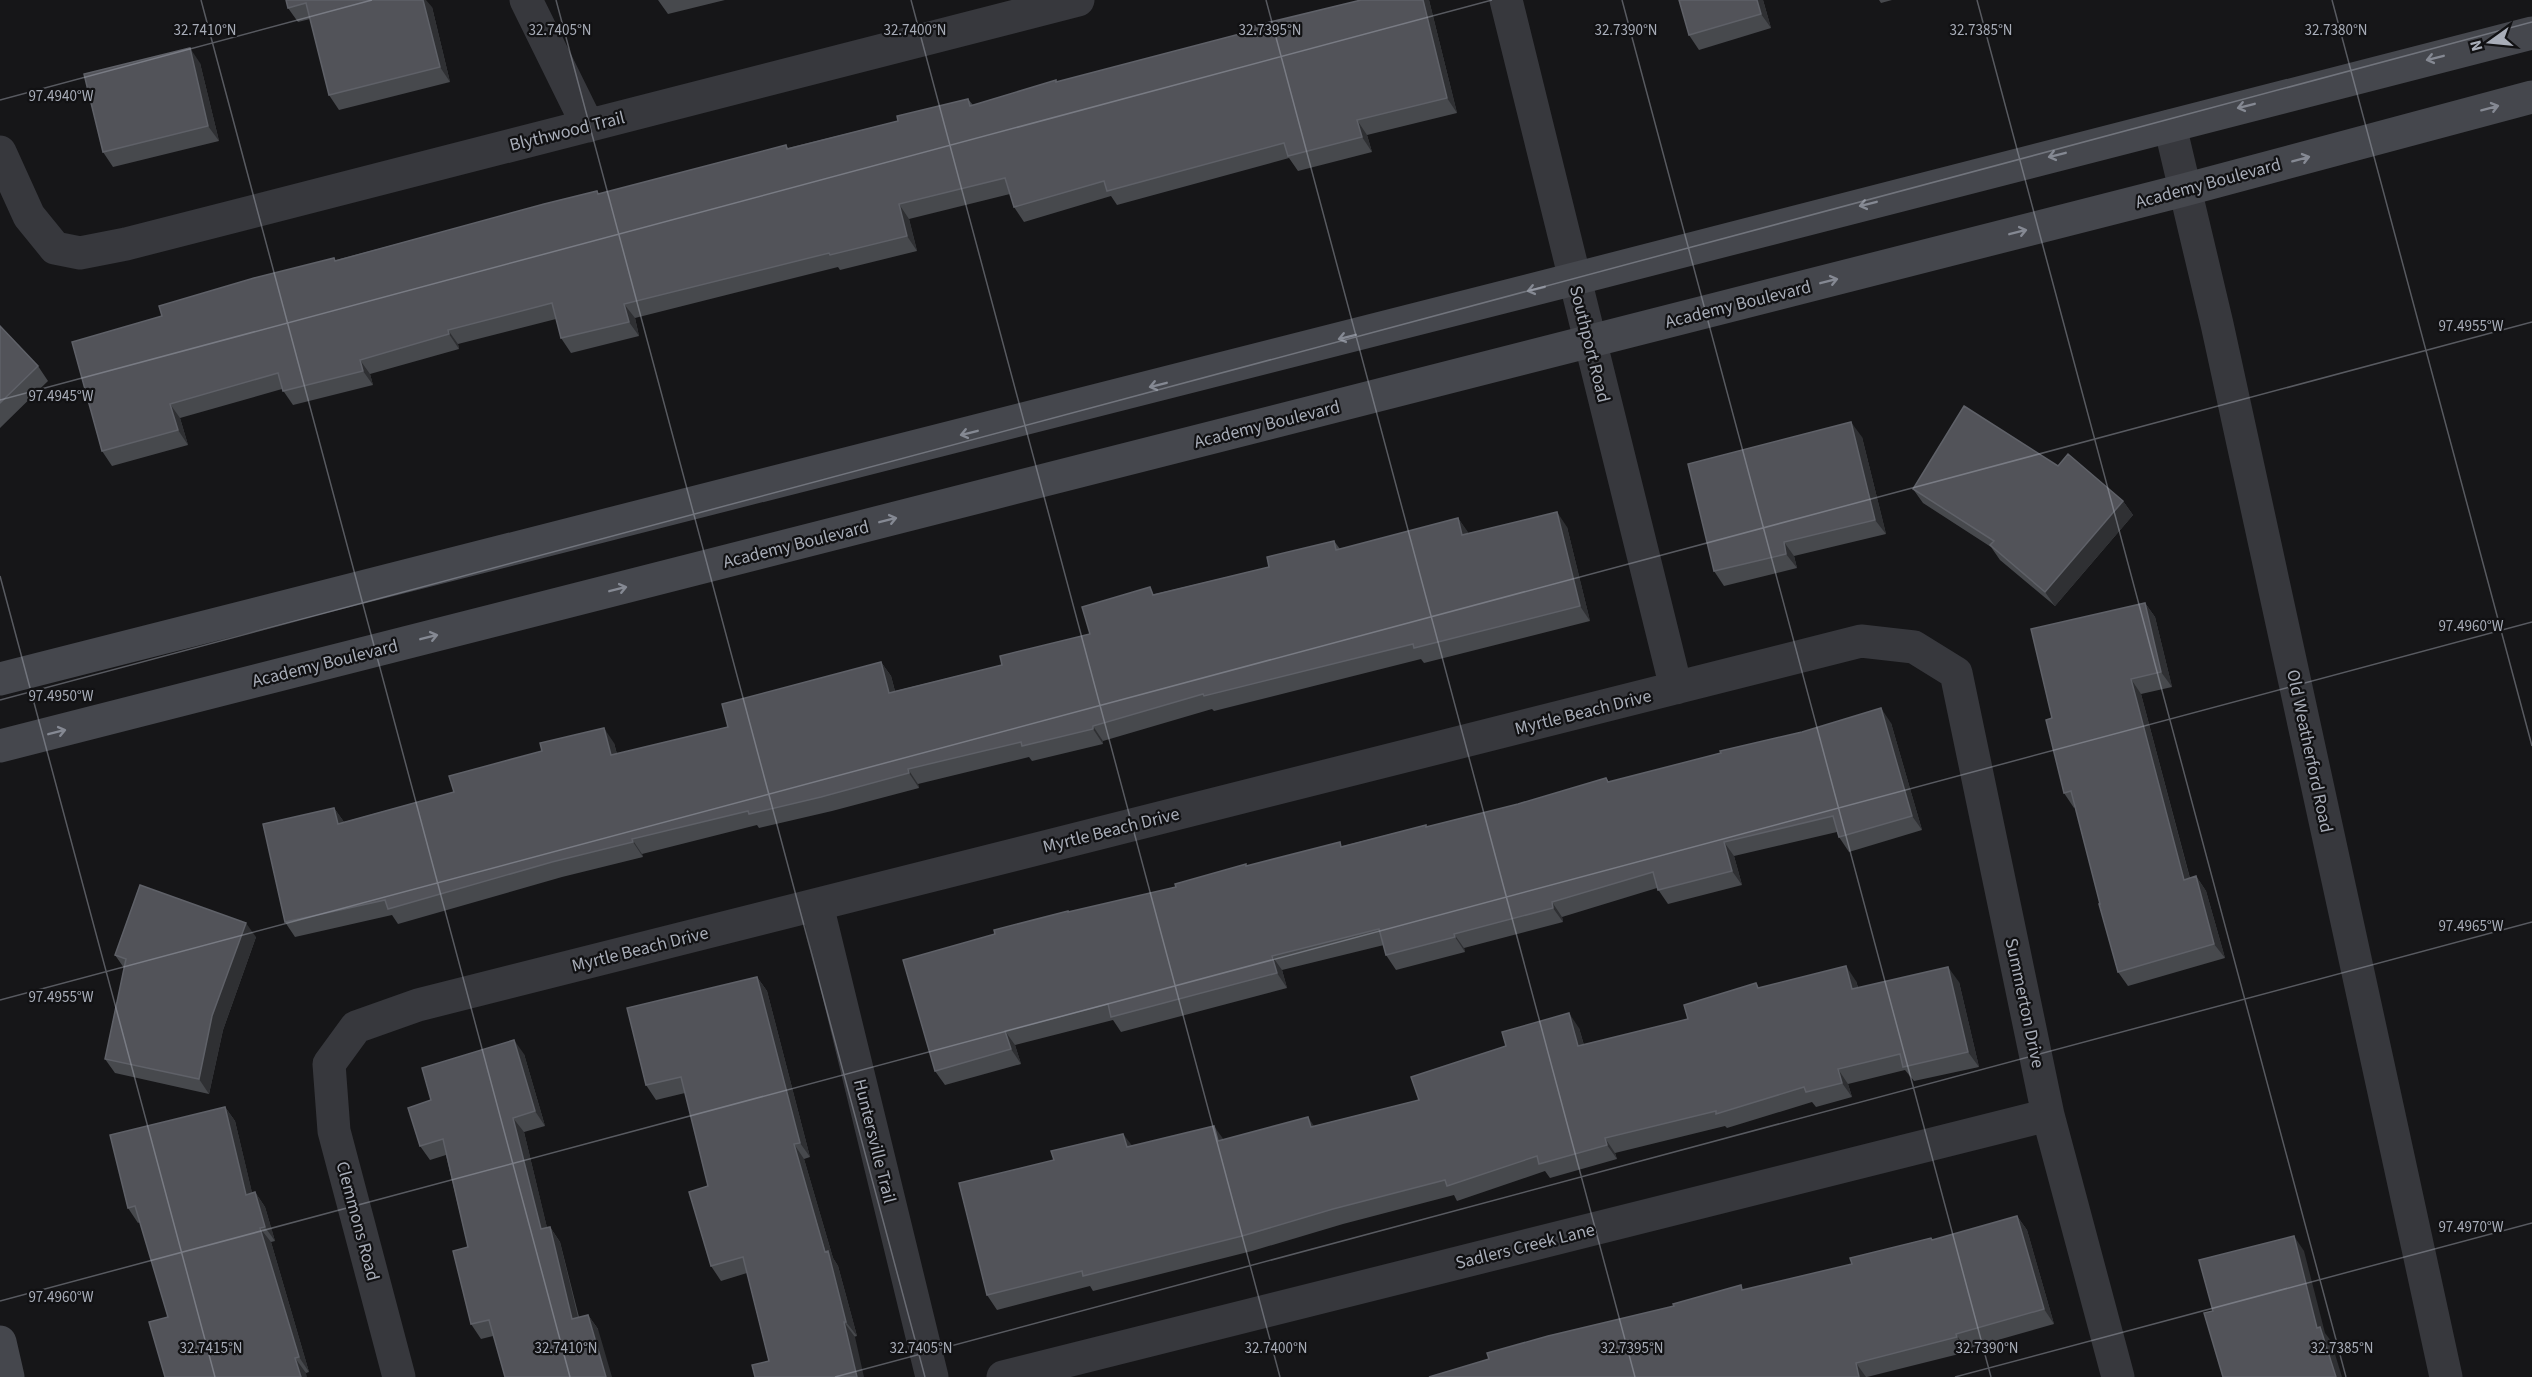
<svg xmlns="http://www.w3.org/2000/svg" width="2532" height="1377" viewBox="0 0 2532 1377" font-family="'Source Sans 3',sans-serif">
<style>
.lines{fill:none;stroke-linecap:round;stroke-linejoin:round}
.street{stroke:#37383d;stroke-width:33}
.secondary{stroke:#45474d;stroke-width:33}
.wall{fill:#47494d}
.shaded-wall{fill:#2f3033}
.building{fill:#525359;stroke:#5f6168;stroke-width:1.5}
.oneway{stroke:#858993}
.ticks{fill:none;stroke:#a8adb8;stroke-width:1.5;stroke-opacity:0.45}
.labels{text-anchor:middle;stroke-width:4.5;stroke-linejoin:round;paint-order:stroke}
.street-label{font-size:18px;fill:#a8adb8;stroke:#111113}
.ticks-label{font-size:15px;text-anchor:middle;fill:#a8adb8;stroke:#111113;stroke-width:4.5;stroke-linejoin:round;paint-order:stroke}
</style>
<rect width="100%" height="100%" fill="#161618"/>
<g class="lines">
<path class="street" d="M 526,0 L 588,126
M 1506,0 L 1676,688
M 2170,126 L 2217,324 L 2446,1377
M 0,152 L 29,216 L 55,248 L 80,253 L 126,244 L 1078,0
M 817,905 L 932,1377
M 399,1377 L 334,1131 L 329,1064 L 356,1027 L 418,1005 L 1861,641 L 1914,647 L 1956,673 L 2048,1115 L 2118,1377
M 1003,1377 L 2048,1115"/>
<path class="secondary" d="M 0,679 L 1574,279 L 2532,33
M 0,746 L 2184,190 L 2532,97
M 0,1342 L 8,1377"/>
</g>
<path class="wall" d="M 286,0 L 432,7 L 450,82 L 339,110 L 329,95 L 310,19 L 298,22 L 288,8 Z
M 658,0 L 725,0 L 668,14 Z
M 1423,0 L 1429,0 L 1457,113 L 1367,135 L 1372,152 L 1298,171 L 1289,158 L 1117,205 L 1111,196 L 1024,222 L 1014,207 L 1010,194 L 909,219 L 917,251 L 840,270 L 838,267 L 635,318 L 639,336 L 571,353 L 561,338 L 556,319 L 458,344 L 459,349 L 370,374 L 373,385 L 293,405 L 282,389 L 180,418 L 188,445 L 112,466 L 102,451 L 162,316 L 336,260 L 597,191 L 599,194 L 786,145 L 788,148 L 898,121 L 968,99 L 973,105 L 1056,80 L 1057,82 Z
M 1679,0 L 1764,0 L 1763,0 L 1771,28 L 1699,50 L 1689,35 Z
M 1879,0 L 1892,0 L 1881,3 Z
M 200,63 L 219,141 L 113,167 L 103,152 Z
M 0,326 L 38,366 L 48,381 L 0,428 Z
M 1862,437 L 1886,534 L 1794,556 L 1797,568 L 1724,586 L 1714,571 Z
M 2058,466 L 2123,501 L 2133,515 L 2055,606 L 2000,560 L 1991,547 L 1923,503 L 1913,489 Z
M 1458,518 L 1468,533 L 1567,527 L 1590,621 L 1424,663 L 1421,659 L 1214,711 L 1212,709 L 1103,741 L 1103,744 L 1032,761 L 1029,757 L 918,784 L 919,788 L 832,811 L 759,828 L 757,825 L 642,854 L 643,857 L 562,877 L 398,924 L 392,915 L 295,937 L 285,922 L 334,808 L 344,822 L 454,792 L 614,743 L 617,754 L 728,727 L 881,662 L 891,676 L 895,691 L 1002,665 L 1090,634 L 1155,594 L 1269,567 L 1334,541 L 1340,549 Z
M 2145,603 L 2155,617 L 2172,687 L 2141,694 L 2190,878 L 2196,876 L 2206,891 L 2225,958 L 2128,986 L 2118,972 L 2075,807 L 2074,808 L 2064,793 L 2052,718 Z
M 1891,723 L 1922,830 L 1849,852 L 1839,837 L 1837,832 L 1734,856 L 1742,885 L 1668,904 L 1657,888 L 1562,917 L 1563,922 L 1464,948 L 1465,952 L 1396,970 L 1386,955 L 1384,945 L 1282,970 L 1287,988 L 1121,1032 L 1113,1020 L 1015,1045 L 1021,1064 L 945,1085 L 935,1071 L 995,934 L 1068,911 L 1069,912 L 1176,887 L 1247,866 L 1343,846 L 1426,825 L 1427,827 L 1609,782 Z
M 256,937 L 223,1030 L 209,1094 L 115,1073 L 105,1059 L 124,968 L 115,955 Z
M 757,977 L 767,991 L 810,1157 L 804,1159 L 833,1258 L 838,1266 L 857,1336 L 769,1361 L 747,1273 L 721,1281 L 711,1266 L 708,1186 L 685,1093 L 656,1100 L 646,1085 Z
M 1856,981 L 1858,987 L 1959,982 L 1979,1067 L 1914,1081 L 1905,1070 L 1848,1084 L 1852,1097 L 1816,1107 L 1812,1102 L 1727,1128 L 1725,1126 L 1615,1153 L 1617,1159 L 1550,1178 L 1545,1171 L 1457,1201 L 1454,1195 L 1343,1224 L 1252,1251 L 1093,1291 L 1090,1286 L 997,1310 L 987,1295 L 1132,1145 L 1224,1140 L 1314,1126 L 1419,1100 L 1579,1028 L 1584,1045 L 1688,1019 L 1759,988 Z
M 524,1054 L 545,1126 L 524,1132 L 547,1228 L 550,1227 L 560,1242 L 579,1317 L 588,1315 L 598,1329 L 493,1336 L 481,1339 L 471,1324 L 468,1247 L 446,1155 L 430,1160 L 420,1146 L 431,1100 Z
M 225,1107 L 235,1121 L 252,1193 L 255,1192 L 265,1207 L 275,1241 L 271,1242 L 309,1372 L 306,1373 L 168,1317 L 140,1222 L 138,1223 L 128,1208 Z
M 2017,1216 L 2027,1230 L 2054,1324 L 1966,1349 L 1967,1352 L 1867,1377 L 1429,1377 L 1744,1290 L 1852,1264 L 1931,1238 L 1933,1240 Z"/>
<path class="shaded-wall" d="M 423,0 L 426,0 L 432,7 L 450,82 L 440,67 Z
M 1423,0 L 1429,0 L 1457,113 L 1447,98 Z
M 1757,0 L 1763,0 L 1771,28 L 1761,14 Z
M 190,48 L 200,63 L 219,141 L 208,126 Z
M 1357,120 L 1367,135 L 1372,152 L 1362,137 Z
M 899,204 L 909,219 L 917,251 L 907,236 Z
M 624,304 L 635,318 L 639,336 L 629,322 Z
M 448,330 L 458,344 L 459,349 L 449,334 Z
M 360,360 L 370,374 L 373,385 L 363,371 Z
M 170,404 L 180,418 L 188,445 L 178,430 Z
M 1851,422 L 1862,437 L 1886,534 L 1875,520 Z
M 2123,501 L 2133,515 L 2055,606 L 2045,592 Z
M 1557,512 L 1567,527 L 1590,621 L 1580,606 Z
M 1458,518 L 1468,532 L 1472,549 L 1462,535 Z
M 1784,542 L 1794,556 L 1797,568 L 1786,554 Z
M 2145,603 L 2155,617 L 2172,687 L 2161,672 Z
M 881,662 L 891,676 L 899,707 L 889,693 Z
M 2131,679 L 2141,694 L 2194,894 L 2184,880 Z
M 1881,708 L 1891,723 L 1922,830 L 1912,816 Z
M 1093,726 L 1103,741 L 1103,744 L 1093,729 Z
M 604,728 L 614,743 L 621,770 L 611,755 Z
M 908,769 L 918,784 L 919,788 L 909,773 Z
M 334,808 L 344,822 L 338,824 Z
M 632,839 L 642,854 L 643,857 L 633,842 Z
M 1724,842 L 1734,856 L 1742,885 L 1732,871 Z
M 2196,876 L 2206,891 L 2225,958 L 2214,944 Z
M 1552,902 L 1562,917 L 1563,922 L 1553,908 Z
M 246,923 L 256,937 L 223,1030 L 209,1094 L 199,1079 L 212,1016 Z
M 1454,934 L 1464,948 L 1465,952 L 1455,937 Z
M 1272,956 L 1282,970 L 1287,988 L 1277,973 Z
M 1846,966 L 1856,981 L 1862,1003 L 1852,989 Z
M 1948,967 L 1959,982 L 1979,1067 L 1968,1052 Z
M 757,977 L 767,991 L 810,1157 L 800,1143 Z
M 1569,1013 L 1579,1028 L 1588,1060 L 1578,1046 Z
M 1005,1031 L 1015,1045 L 1021,1064 L 1011,1049 Z
M 514,1040 L 524,1054 L 545,1126 L 535,1111 Z
M 1838,1069 L 1848,1084 L 1852,1097 L 1842,1083 Z
M 225,1107 L 235,1121 L 256,1209 L 246,1195 Z
M 1308,1117 L 1318,1132 L 1311,1127 Z
M 513,1118 L 524,1132 L 551,1244 L 541,1229 Z
M 1214,1126 L 1224,1140 L 1218,1141 Z
M 1123,1134 L 1134,1148 L 1127,1147 Z
M 1605,1138 L 1615,1153 L 1617,1159 L 1607,1145 Z
M 794,1144 L 804,1159 L 833,1258 L 838,1266 L 857,1336 L 846,1322 Z
M 255,1192 L 265,1207 L 275,1241 L 265,1227 Z
M 2017,1216 L 2027,1230 L 2054,1324 L 2044,1309 Z
M 550,1227 L 560,1242 L 582,1334 L 572,1319 Z
M 260,1228 L 271,1242 L 309,1372 L 299,1357 Z
M 2294,1236 L 2304,1251 L 2325,1333 L 2331,1341 L 2342,1377 L 2336,1377 L 2317,1328 Z
M 588,1315 L 598,1329 L 612,1377 L 606,1377 Z
M 844,1322 L 855,1337 L 864,1377 L 857,1377 Z
M 1956,1334 L 1966,1349 L 1967,1352 L 1957,1337 Z
M 295,1358 L 306,1373 L 307,1377 L 301,1377 Z
M 1856,1363 L 1866,1377 L 1859,1377 Z"/>
<path class="building" d="M 286,0 L 423,0 L 440,67 L 329,95 L 306,3 L 288,8 Z
M 1361,0 L 1423,0 L 1447,98 L 1357,120 L 1362,137 L 1288,156 L 1284,143 L 1107,191 L 1104,181 L 1014,207 L 1005,178 L 899,204 L 907,236 L 830,255 L 829,253 L 624,304 L 629,322 L 561,338 L 552,303 L 448,330 L 449,334 L 360,360 L 363,371 L 283,391 L 278,373 L 170,404 L 178,430 L 102,451 L 72,342 L 162,316 L 159,306 L 254,278 L 334,258 L 335,261 L 544,204 L 597,191 L 598,194 L 786,145 L 787,149 L 898,121 L 897,116 L 968,99 L 970,106 L 1056,80 L 1056,82 L 1255,30 L 1254,26 Z
M 1679,0 L 1757,0 L 1761,14 L 1689,35 Z
M 190,48 L 208,126 L 103,152 L 84,74 Z
M 0,326 L 38,366 L 0,403 Z
M 1964,406 L 2058,466 L 2068,454 L 2123,501 L 2045,592 L 1990,545 L 1994,541 L 1913,489 Z
M 1851,422 L 1875,520 L 1784,542 L 1786,554 L 1714,571 L 1688,464 Z
M 1557,512 L 1580,606 L 1414,648 L 1413,644 L 1204,696 L 1203,694 L 1093,726 L 1093,729 L 1022,746 L 1021,742 L 908,769 L 909,773 L 821,797 L 749,814 L 748,811 L 632,839 L 633,842 L 552,862 L 388,909 L 385,900 L 285,922 L 263,824 L 334,808 L 338,824 L 454,792 L 449,776 L 542,751 L 540,743 L 604,728 L 611,755 L 728,727 L 722,704 L 881,662 L 889,693 L 1002,665 L 1000,656 L 1090,634 L 1082,607 L 1150,587 L 1153,595 L 1269,567 L 1267,557 L 1334,541 L 1336,550 L 1458,518 L 1462,535 Z
M 2145,603 L 2161,672 L 2131,679 L 2184,880 L 2196,876 L 2214,944 L 2118,972 L 2099,904 L 2100,904 L 2071,791 L 2064,793 L 2046,720 L 2052,718 L 2031,629 Z
M 1881,708 L 1912,816 L 1839,837 L 1833,816 L 1724,842 L 1732,871 L 1658,890 L 1653,872 L 1552,902 L 1553,908 L 1454,934 L 1455,937 L 1386,955 L 1379,929 L 1272,956 L 1277,973 L 1111,1017 L 1108,1004 L 1005,1031 L 1011,1049 L 935,1071 L 903,960 L 995,934 L 994,930 L 1068,911 L 1068,912 L 1176,887 L 1175,884 L 1246,864 L 1246,866 L 1340,842 L 1341,847 L 1426,825 L 1426,827 L 1518,804 L 1606,778 L 1608,782 L 1721,753 L 1720,751 L 1802,732 Z
M 140,885 L 246,923 L 212,1016 L 199,1079 L 105,1059 L 126,959 L 115,955 Z
M 1846,966 L 1852,989 L 1948,967 L 1968,1052 L 1903,1067 L 1900,1054 L 1838,1069 L 1842,1083 L 1806,1092 L 1804,1087 L 1716,1114 L 1716,1111 L 1605,1138 L 1607,1145 L 1539,1164 L 1537,1156 L 1447,1186 L 1445,1180 L 1333,1209 L 1242,1236 L 1083,1276 L 1082,1271 L 987,1295 L 959,1183 L 1054,1160 L 1051,1151 L 1123,1134 L 1127,1147 L 1214,1126 L 1218,1141 L 1308,1117 L 1311,1127 L 1419,1100 L 1411,1077 L 1506,1046 L 1502,1032 L 1569,1013 L 1578,1046 L 1688,1019 L 1684,1005 L 1756,983 L 1758,988 Z
M 757,977 L 800,1143 L 794,1144 L 825,1252 L 828,1251 L 846,1322 L 844,1322 L 857,1377 L 755,1377 L 752,1365 L 769,1361 L 743,1257 L 711,1266 L 689,1192 L 708,1186 L 681,1077 L 646,1085 L 627,1008 Z
M 514,1040 L 535,1111 L 513,1118 L 541,1229 L 550,1227 L 572,1319 L 588,1315 L 606,1377 L 505,1377 L 489,1320 L 471,1324 L 453,1251 L 468,1247 L 443,1139 L 420,1146 L 408,1108 L 431,1100 L 422,1068 Z
M 225,1107 L 246,1195 L 255,1192 L 265,1227 L 260,1228 L 299,1357 L 295,1358 L 301,1377 L 165,1377 L 149,1322 L 168,1317 L 135,1206 L 128,1208 L 110,1135 Z
M 2017,1216 L 2044,1309 L 1956,1334 L 1957,1337 L 1856,1363 L 1859,1377 L 1429,1377 L 1489,1359 L 1487,1353 L 1548,1336 L 1674,1306 L 1673,1304 L 1741,1285 L 1742,1290 L 1852,1264 L 1850,1258 L 1931,1238 L 1932,1240 Z
M 2294,1236 L 2317,1328 L 2320,1327 L 2336,1377 L 2223,1377 L 2204,1313 L 2213,1311 L 2199,1260 Z"/>
<defs><path id="oneway-shaft" d="M-6 0H5M1.5-3L5.5 0L1.5 3" fill="none" stroke-width="1.6" stroke-linecap="round" stroke-linejoin="round" transform="scale(1.5)"/></defs>
<g class="oneway">
<use href="#oneway-shaft" transform="translate(2435 58) rotate(166)"/>
<use href="#oneway-shaft" transform="translate(2246 106) rotate(166)"/>
<use href="#oneway-shaft" transform="translate(2490 108) rotate(-15)"/>
<use href="#oneway-shaft" transform="translate(2057 155) rotate(166)"/>
<use href="#oneway-shaft" transform="translate(2301 159) rotate(-15)"/>
<use href="#oneway-shaft" transform="translate(1868 204) rotate(166)"/>
<use href="#oneway-shaft" transform="translate(2018 232) rotate(-14)"/>
<use href="#oneway-shaft" transform="translate(1829 281) rotate(-14)"/>
<use href="#oneway-shaft" transform="translate(1536 289) rotate(166)"/>
<use href="#oneway-shaft" transform="translate(1347 337) rotate(166)"/>
<use href="#oneway-shaft" transform="translate(1158 385) rotate(166)"/>
<use href="#oneway-shaft" transform="translate(969 433) rotate(166)"/>
<use href="#oneway-shaft" transform="translate(888 520) rotate(-14)"/>
<use href="#oneway-shaft" transform="translate(618 589) rotate(-14)"/>
<use href="#oneway-shaft" transform="translate(429 637) rotate(-14)"/>
<use href="#oneway-shaft" transform="translate(57 732) rotate(-14)"/>
</g>
<path class="ticks" d="M 201,0 L 570,1377M 556,0 L 925,1377M 911,0 L 1280,1377M 1266,0 L 1635,1377M 1622,0 L 1991,1377M 1977,0 L 2346,1377M 2332,0 L 2532,746M 0,100 L 372,0M 0,400 L 1492,0M 0,576 L 215,1377M 0,700 L 2532,22M 0,1000 L 2532,322M 0,1301 L 2532,622M 835,1377 L 2532,922M 1955,1377 L 2532,1223"/>
<g class="labels">
<g class="street-label">
<text transform="translate(567 131) rotate(-14)" y="6">Blythwood Trail</text>
<text transform="translate(2208 183) rotate(-15)" y="6">Academy Boulevard</text>
<text transform="translate(1738 304) rotate(-14)" y="6">Academy Boulevard</text>
<text transform="translate(1590 344) rotate(76)" y="6">Southport Road</text>
<text transform="translate(1267 424) rotate(-14)" y="6">Academy Boulevard</text>
<text transform="translate(796 544) rotate(-14)" y="6">Academy Boulevard</text>
<text transform="translate(325 663) rotate(-14)" y="6">Academy Boulevard</text>
<text transform="translate(1583 712) rotate(-14)" y="6">Myrtle Beach Drive</text>
<text transform="translate(2310 751) rotate(78)" y="6">Old Weatherford Road</text>
<text transform="translate(1111 830) rotate(-14)" y="6">Myrtle Beach Drive</text>
<text transform="translate(640 949) rotate(-14)" y="6">Myrtle Beach Drive</text>
<text transform="translate(2025 1003) rotate(78)" y="6">Summerton Drive</text>
<text transform="translate(875 1141) rotate(76)" y="6">Huntersville Trail</text>
<text transform="translate(358 1221) rotate(75)" y="6">Clemmons Road</text>
<text transform="translate(1525 1246) rotate(-14)" y="6">Sadlers Creek Lane</text>
</g>
</g>
<g class="ticks-label">
<text x="205" y="35">32.7410°N</text>
<text x="560" y="35">32.7405°N</text>
<text x="915" y="35">32.7400°N</text>
<text x="1270" y="35">32.7395°N</text>
<text x="1981" y="35">32.7385°N</text>
<text x="1626" y="35">32.7390°N</text>
<text x="2336" y="35">32.7380°N</text>
<text x="61" y="101">97.4940°W</text>
<text x="2471" y="331">97.4955°W</text>
<text x="61" y="401">97.4945°W</text>
<text x="2471" y="631">97.4960°W</text>
<text x="61" y="701">97.4950°W</text>
<text x="2471" y="931">97.4965°W</text>
<text x="61" y="1002">97.4955°W</text>
<text x="2471" y="1232">97.4970°W</text>
<text x="61" y="1302">97.4960°W</text>
<text x="211" y="1353">32.7415°N</text>
<text x="566" y="1353">32.7410°N</text>
<text x="921" y="1353">32.7405°N</text>
<text x="1276" y="1353">32.7400°N</text>
<text x="1632" y="1353">32.7395°N</text>
<text x="1987" y="1353">32.7390°N</text>
<text x="2342" y="1353">32.7385°N</text>
</g>
<g transform="translate(2490 42) rotate(255)" stroke="#111113" stroke-width="4.5" paint-order="stroke">
<path d="M0-4.5L10 22L0 15L-10 22Z" fill="#a8adb8"/>
<text y="-9" font-size="16" font-weight="bold" text-anchor="middle" fill="#a8adb8">N</text>
</g>
</svg>
